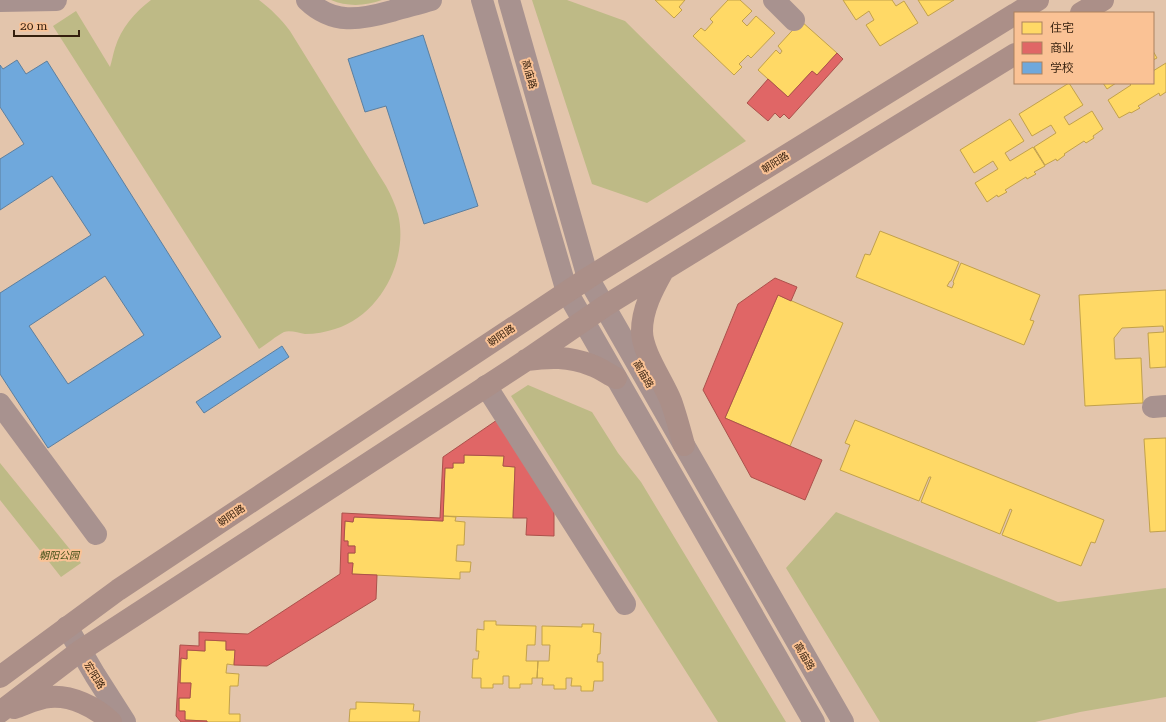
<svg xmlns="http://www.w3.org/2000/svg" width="1166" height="722" viewBox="0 0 1166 722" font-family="'Roboto Serif','Noto Sans SC',serif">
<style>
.green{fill:#beba86}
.homes{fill:#ffd966;stroke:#c2a14b}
.shops{fill:#e06666;stroke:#ac514b}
.schools{fill:#6fa8dc;stroke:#5d7f9e;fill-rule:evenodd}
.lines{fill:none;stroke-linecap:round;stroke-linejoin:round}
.minor{stroke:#a8928f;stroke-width:22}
.major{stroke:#ab8f88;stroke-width:22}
.labels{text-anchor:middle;stroke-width:4;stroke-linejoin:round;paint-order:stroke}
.street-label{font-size:10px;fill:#341f0d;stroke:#fac295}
.park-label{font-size:10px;font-style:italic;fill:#445018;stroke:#fac295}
</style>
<rect width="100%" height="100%" fill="#e3c5ac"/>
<path class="green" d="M 151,0 L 259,0 C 271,9 281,19 290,31 L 386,186 C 391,195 395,204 398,214 C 409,259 381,315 335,329 C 326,332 315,334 305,334 C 299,333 290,330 284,332 C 276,336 267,344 259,349 L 53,26 L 76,11 L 110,67 C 112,61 113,54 115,48 C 121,28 135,12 151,0 Z
M 331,0 L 382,0 C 366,6 347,7 331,0 Z
M 532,0 L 567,0 L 625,21 L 746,141 L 647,203 L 592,184 Z
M 528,385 L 592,412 L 618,453 L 641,482 L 786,722 L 718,722 L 511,396 Z
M 0,463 L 81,563 L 61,577 L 0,500 Z
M 836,512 L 1058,602 L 1166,588 L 1166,697 L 1080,712 L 1035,722 L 880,722 L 786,568 Z"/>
<path class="homes" d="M 655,0 L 685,0 L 679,7 L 682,10 L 674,18 Z
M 728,0 L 740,0 L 752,11 L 742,21 L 747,26 L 756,16 L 775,33 L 751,58 L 748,55 L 739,64 L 742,67 L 734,75 L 693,36 L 701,28 L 705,31 L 713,22 L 710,19 Z
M 843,0 L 892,0 L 896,6 L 904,1 L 918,23 L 880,46 L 866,25 L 874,20 L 869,11 L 856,20 Z
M 918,0 L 954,0 L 928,16 Z
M 801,21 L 837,53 L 817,75 L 812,71 L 788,97 L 758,70 L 776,50 L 780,54 L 782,51 L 778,46 Z
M 1153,51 L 1157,58 L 1153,60 Z
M 1166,63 L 1166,92 L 1160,96 L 1159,93 L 1138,106 L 1140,108 L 1131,113 L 1130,112 L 1119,118 L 1108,100 L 1131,85 L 1129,83 L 1153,83 L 1153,71 Z
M 1069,83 L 1083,105 L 1064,117 L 1069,125 L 1092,111 L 1103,129 L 1093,136 L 1094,138 L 1086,143 L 1084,141 L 1064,154 L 1065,155 L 1057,161 L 1056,159 L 1045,165 L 1034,147 L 1056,133 L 1051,125 L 1032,136 L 1019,114 Z
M 1103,83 L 1116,83 L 1107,89 Z
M 1010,119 L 1024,141 L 1005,153 L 1010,161 L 1033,147 L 1045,166 L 1034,172 L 1036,174 L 1027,179 L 1026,177 L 1005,190 L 1007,192 L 998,197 L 997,195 L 987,202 L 975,183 L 998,169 L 993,161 L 974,173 L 960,150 Z
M 880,231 L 959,262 L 951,281 L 950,281 L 947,286 L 952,288 L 954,283 L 953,282 L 961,263 L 1040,295 L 1030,320 L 1034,321 L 1024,345 L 856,277 L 865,254 L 870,255 Z
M 1166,290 L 1166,367 L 1150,368 L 1148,333 L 1164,332 L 1163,326 L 1122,328 L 1114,338 L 1115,359 L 1141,358 L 1143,403 L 1085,406 L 1079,295 Z
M 778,295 L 843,323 L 790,446 L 725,418 Z
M 855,420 L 1104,520 L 1095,543 L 1091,542 L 1081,566 L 1002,535 L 1012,510 L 1010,509 L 1000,534 L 921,502 L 931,477 L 929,477 L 919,501 L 840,470 L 850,445 L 845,443 Z
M 1166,438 L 1166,531 L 1150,532 L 1144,439 Z
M 464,455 L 504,456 L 503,466 L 515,467 L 513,518 L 443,516 L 445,468 L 453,468 L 453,463 L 464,463 Z
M 443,516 L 456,517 L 455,521 L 465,522 L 464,545 L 457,545 L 456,561 L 471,562 L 470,572 L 460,572 L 460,579 L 352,574 L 353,563 L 348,563 L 348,553 L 355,553 L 355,546 L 348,546 L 348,541 L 344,541 L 345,521 L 353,522 L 354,517 L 443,521 Z
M 484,621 L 496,621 L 496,625 L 536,626 L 535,645 L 527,645 L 526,661 L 538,661 L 537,678 L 532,678 L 532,684 L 520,684 L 520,688 L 509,688 L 509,676 L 503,676 L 503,684 L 493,684 L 493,688 L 481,688 L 481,678 L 472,678 L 473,659 L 478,659 L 479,651 L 476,651 L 477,629 L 484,630 Z
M 582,624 L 594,624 L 593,632 L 601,633 L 600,654 L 598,654 L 597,662 L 603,662 L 603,681 L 594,681 L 593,691 L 581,691 L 581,686 L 571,686 L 572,678 L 566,678 L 566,689 L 554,689 L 554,685 L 542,685 L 543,678 L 537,678 L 538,661 L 549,661 L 550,645 L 542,645 L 542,626 L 582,627 Z
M 205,640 L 226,641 L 226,650 L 235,650 L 234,665 L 227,664 L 226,673 L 239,674 L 238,686 L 230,686 L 229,714 L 240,714 L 240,722 L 207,722 L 207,721 L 185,720 L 185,711 L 179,711 L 179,698 L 190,698 L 191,683 L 180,683 L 181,658 L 187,659 L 187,650 L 205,651 Z
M 356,702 L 414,704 L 413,711 L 420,711 L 419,722 L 349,722 L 350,709 L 356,709 Z"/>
<path class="shops" d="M 837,53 L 843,59 L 789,119 L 784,114 L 780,118 L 775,113 L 768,121 L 747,103 L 768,79 L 788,97 L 812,71 L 817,75 Z
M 775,278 L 797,287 L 791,301 L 778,295 L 725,418 L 822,460 L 805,500 L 751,477 L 703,390 L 738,304 Z
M 497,420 L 554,510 L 554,536 L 526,535 L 527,518 L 513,518 L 515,467 L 503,466 L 504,456 L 464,455 L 464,463 L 453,463 L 453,468 L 445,468 L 443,521 L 354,517 L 353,522 L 345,521 L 344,541 L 348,541 L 348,546 L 355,546 L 355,553 L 348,553 L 348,563 L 353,563 L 352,574 L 377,575 L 376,599 L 267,666 L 234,665 L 235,650 L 226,650 L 226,641 L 205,640 L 205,651 L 187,650 L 187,659 L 181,658 L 180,683 L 191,683 L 190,698 L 179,698 L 179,711 L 185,711 L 185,720 L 207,721 L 207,722 L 181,722 L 176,716 L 180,645 L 199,646 L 199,632 L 248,634 L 340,574 L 342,513 L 440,518 L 443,457 Z"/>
<path class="schools" d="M 423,35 L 478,206 L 424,224 L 386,106 L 365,112 L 348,59 Z
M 17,60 L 26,74 L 47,61 L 221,337 L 48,448 L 0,374 L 0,293 L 91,235 L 52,176 L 0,210 L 0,159 L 24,144 L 0,107 L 0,65 L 3,69 ZM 105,276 L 144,335 L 68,384 L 29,326 Z
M 282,346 L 289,357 L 204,413 L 196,402 Z"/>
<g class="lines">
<path class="minor" d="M 307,0 C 333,25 360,20 392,11 C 405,7 418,4 431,0
M 482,0 L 567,292 L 814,722
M 509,0 L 588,278 L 843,722
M 774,0 L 794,20
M 0,1 L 56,0
M 486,386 L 625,604
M 0,404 L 96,534
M 1153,407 L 1166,406
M 67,627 L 95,675 L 125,722"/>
<path class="major" d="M 1017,13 L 1038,0
M 1081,13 L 1103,0
M 663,271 C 653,289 642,309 642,331 C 642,352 663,381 671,401 C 676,415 680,430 684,445
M 526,360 C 549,357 569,356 591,365 C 600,368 608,374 616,378
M 0,677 L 118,590 L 588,278 L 1015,14
M 14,708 C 26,704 37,698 50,697 C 71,695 96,707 111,722
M 0,712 L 80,651 L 525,361 L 605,306 L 1015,54"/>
</g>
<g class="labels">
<g class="street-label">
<text transform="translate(530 74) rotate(74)" y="4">高庙路</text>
<text transform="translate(775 162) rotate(-32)" y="4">朝阳路</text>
<text transform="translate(501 335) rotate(-34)" y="4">朝阳路</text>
<text transform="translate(644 374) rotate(60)" y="4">高庙路</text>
<text transform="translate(231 515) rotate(-34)" y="4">朝阳路</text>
<text transform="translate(805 656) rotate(60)" y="4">高庙路</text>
<text transform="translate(95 675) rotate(58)" y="4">宏阳路</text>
</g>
<g class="park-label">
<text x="59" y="559">朝阳公园</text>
</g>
</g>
<rect x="1014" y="12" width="140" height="72" fill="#fac295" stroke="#ab815f"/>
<rect x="1022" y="22" width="20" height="12" fill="#ffd966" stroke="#ab815f"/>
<text x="1050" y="32" font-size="12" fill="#341f0d">住宅</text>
<rect x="1022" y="42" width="20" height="12" fill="#e06666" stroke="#ab815f"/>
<text x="1050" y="52" font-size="12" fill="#341f0d">商业</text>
<rect x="1022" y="62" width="20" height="12" fill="#6fa8dc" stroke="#ab815f"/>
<text x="1050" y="72" font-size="12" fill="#341f0d">学校</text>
<path d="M14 30v6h65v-6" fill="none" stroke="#341f0d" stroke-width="2"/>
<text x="20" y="30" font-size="12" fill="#341f0d" stroke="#fac295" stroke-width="3" paint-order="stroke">20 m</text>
</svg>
